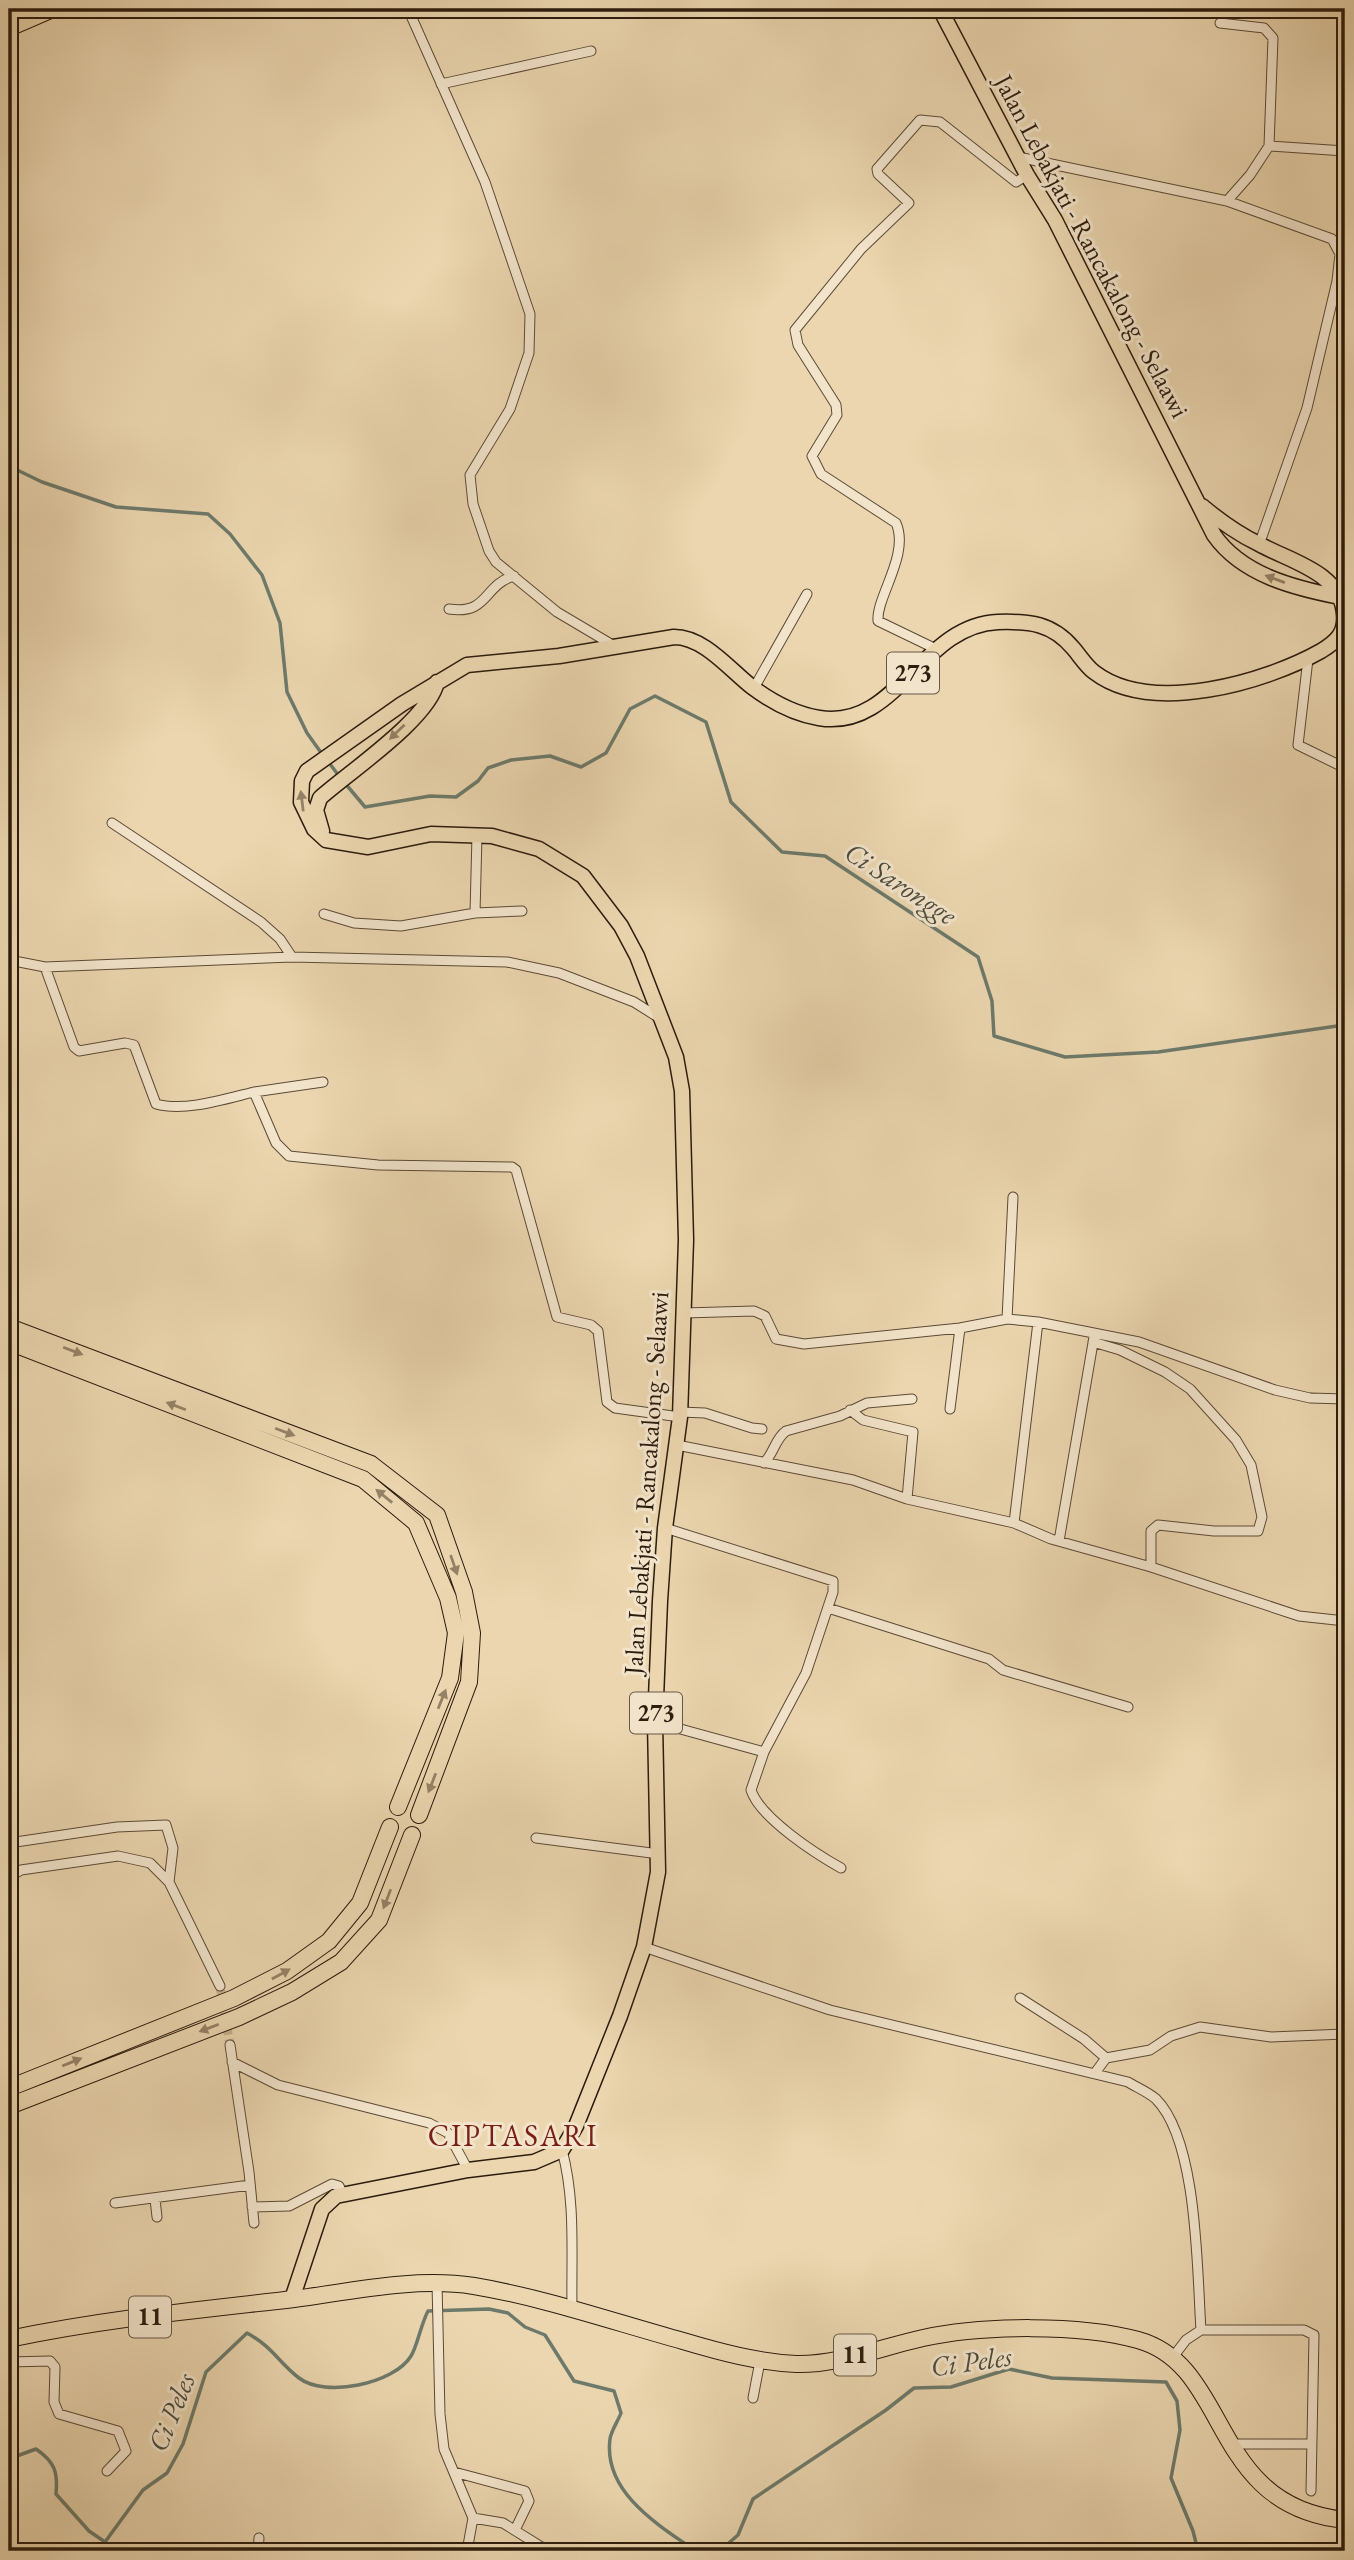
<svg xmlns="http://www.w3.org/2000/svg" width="1354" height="2560" viewBox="0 0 1354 2560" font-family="'EB Garamond',serif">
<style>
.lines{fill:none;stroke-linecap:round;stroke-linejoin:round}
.stream{stroke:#6d7a6b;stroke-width:3.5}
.minor-tunnel{stroke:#c5b18f;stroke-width:9;stroke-dasharray:9 4.5;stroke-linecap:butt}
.minor-casing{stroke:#5c4a36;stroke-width:11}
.primary-casing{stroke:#2c1c0d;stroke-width:17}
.trunk-casing{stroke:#2c1c0d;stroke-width:18}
.motorway-casing{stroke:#2c1c0d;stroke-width:18}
.minor{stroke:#f2e4cb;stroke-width:9}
.primary{stroke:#ebd6af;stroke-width:14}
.trunk{stroke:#ebd6af;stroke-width:16}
.motorway{stroke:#ebd6af;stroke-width:16}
.oneway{fill:#958266}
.labels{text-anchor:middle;stroke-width:6;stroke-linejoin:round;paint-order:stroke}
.shield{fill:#f2e4cb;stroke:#675846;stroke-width:2}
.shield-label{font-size:24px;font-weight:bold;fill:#2c1c0d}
.street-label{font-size:26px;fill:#2c1c0d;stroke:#f2e4cb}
.water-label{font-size:28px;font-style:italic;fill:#4c4b3c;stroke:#f2e4cb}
.quarter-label{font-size:30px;letter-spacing:2px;fill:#7a1f14;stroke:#f2e4cb}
</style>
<rect width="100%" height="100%" fill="#ebd6af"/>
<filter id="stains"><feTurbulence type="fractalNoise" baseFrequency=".00286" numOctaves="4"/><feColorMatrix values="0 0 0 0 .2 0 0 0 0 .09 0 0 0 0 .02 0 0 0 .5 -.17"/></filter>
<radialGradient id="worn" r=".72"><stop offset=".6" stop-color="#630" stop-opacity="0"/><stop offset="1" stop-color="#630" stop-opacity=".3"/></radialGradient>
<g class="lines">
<path class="stream" d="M 9,466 L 42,482 L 116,507 L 208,514 L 230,534 L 262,575 L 280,623 L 287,692 L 307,733 L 322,754
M 327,760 L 339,776
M 344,782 L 365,807 L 430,796 L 456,797 L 478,781 L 488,768 L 511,760 L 550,756 L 581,767 L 606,753 L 630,709 L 655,696 L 706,722 L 731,802 L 782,852 L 825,856 L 978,957 L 992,1001 L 994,1036 L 1065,1057 L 1158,1052 L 1337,1026 L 1345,1035
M 9,2463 L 14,2457 L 36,2449 C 55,2462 58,2472 56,2494 L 89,2531 L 105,2542 L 143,2490 L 167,2473 L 183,2444 L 206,2372 L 247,2333 C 274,2348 278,2362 299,2378 C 325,2398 394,2384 411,2356 C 417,2347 421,2324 428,2311 L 489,2309 L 508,2313 L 525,2327 L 545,2335 L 574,2381 L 614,2391 L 621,2413 C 618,2421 611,2431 610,2439 C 603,2492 658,2525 696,2551
M 709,2551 L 722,2549 L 738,2535 L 753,2499 L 886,2410 L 914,2388 L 951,2387 L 1009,2369 L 1052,2378 L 1166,2382 L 1177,2401 L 1180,2430 L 1171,2478 L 1193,2531 L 1198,2551"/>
<path class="minor-tunnel" d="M 220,1986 L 230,2045"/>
<defs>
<path id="minor" d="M 408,9 L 485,182 L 530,314 L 529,353 L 510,409 L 470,475 L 473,504 L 489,551 L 496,562 L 557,612 L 616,647
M 1220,23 L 1264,28 L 1273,38 L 1269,146
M 441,84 L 591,51
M 1018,157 L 1227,201 L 1250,175 L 1269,146 L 1345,151
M 1227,201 L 1332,239 L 1340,254 L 1337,281 L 1307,408 L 1259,545
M 449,609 C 489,615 483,585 514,576
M 934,648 L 878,621 C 876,597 910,555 896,523 L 821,474 L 812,456 L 837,415 L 836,405 L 798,345 L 795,330 L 861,249 L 909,203 L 878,174 L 877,169 L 920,120 L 940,122 L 1016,182 L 1027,175
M 1308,659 L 1298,745 L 1345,768
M 754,688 L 807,594
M 112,823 L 261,922 L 280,939 L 292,957
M 475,913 L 477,835
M 324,914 L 354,923 L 401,926 L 475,913 L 522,911
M 9,960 L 45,967 L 292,957 L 507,962 L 559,973 L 634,1002 L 661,1019
M 45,967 L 74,1047 L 79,1051 L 125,1043 L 134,1045 L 156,1104 C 185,1112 225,1099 254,1092 L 276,1143 L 289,1156 L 378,1165 L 512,1167 L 516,1170 L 557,1317 L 591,1325 L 598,1331 L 607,1402 L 615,1408 L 680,1417
M 254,1092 L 323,1082
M 684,1313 L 754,1311 L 765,1316 L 776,1339 L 804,1344 L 960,1328 L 1007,1319 L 1038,1322 L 1139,1342 L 1275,1390 L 1310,1398 L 1345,1399
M 1007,1319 L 1013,1197
M 1093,1342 L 1120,1350 L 1165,1372 L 1190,1389 L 1236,1440 L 1251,1465 L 1262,1517 L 1258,1531 L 1214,1531 L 1158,1525 L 1151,1531 L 1151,1567
M 950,1409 L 960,1328
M 850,1410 L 863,1420 L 913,1432 L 907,1499
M 680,1412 L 705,1413 L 752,1428 L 762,1429
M 677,1445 L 853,1480 L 907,1499 L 1014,1523 L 1051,1539 L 1151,1567 L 1299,1616 L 1345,1621
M 764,1463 C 774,1453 775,1439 786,1431 L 840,1416 L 867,1403 L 912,1399
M 1014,1523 L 1038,1322
M 665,1528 L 833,1581 L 833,1592 L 806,1673 L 764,1752 L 751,1790 C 760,1818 816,1854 841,1868
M 1059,1541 L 1094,1337
M 828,1608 L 989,1659 L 1003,1670 L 1128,1707
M 655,1722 L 764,1752
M 536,1838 L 659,1854
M 9,1843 L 117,1827 L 166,1825 L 173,1848 L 169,1882 L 220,1986
M 9,1877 L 21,1870 L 118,1856 L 150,1863 L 169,1882
M 644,1947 L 830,2010 L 1128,2082 C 1136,2087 1148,2092 1156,2099 C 1198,2141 1197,2272 1201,2330 L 1186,2340 L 1173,2357
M 1020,1998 L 1084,2039 L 1106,2058
M 230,2045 L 249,2172 L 254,2223
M 232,2062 L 278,2085 L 429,2123 L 448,2133 L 468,2170
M 1095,2073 L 1106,2058 L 1150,2050 L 1171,2036 L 1200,2027 L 1271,2037 L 1345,2034
M 562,2150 C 576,2202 571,2256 572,2310
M 155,2199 L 157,2217
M 115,2203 L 250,2185
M 252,2207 L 289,2206 L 332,2184 L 339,2186 L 342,2193
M 437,2283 L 440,2414 L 444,2449 L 473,2518 L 467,2551
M 1201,2330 L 1304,2330 L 1314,2335 L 1311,2491
M 9,2362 L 50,2361 L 55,2367 L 54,2402 L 59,2414 L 118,2431 L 126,2451 L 107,2471
M 753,2398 L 760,2361
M 1231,2444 L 1312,2444
M 454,2472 L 525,2491 L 529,2501 L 515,2530
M 473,2518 L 503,2523 L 548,2551
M 258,2551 L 259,2538"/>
<path id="primary" d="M 940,9 L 1027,175 L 1055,220 L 1214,535 C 1242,575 1294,588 1340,597
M 322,831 L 316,810 L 320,798 C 349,772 429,719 437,682
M 292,2299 L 322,2209 L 336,2196 L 468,2170 L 534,2162 L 562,2150 L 576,2126 L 620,2016 L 644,1947 L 658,1872 L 655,1722 L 660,1601 L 665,1528 L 680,1417 L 686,1240 L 682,1091 L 676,1057 L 637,956 L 621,926 L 583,876 L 539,849 L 492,836 L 431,834 L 368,847 L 326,840 L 314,829 L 301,802 L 302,781 L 307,771 L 402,704 L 467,665 L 559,656 L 674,637 C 704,637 729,669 752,687 C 772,702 795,714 819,718 C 897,731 921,625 998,622 C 1029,621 1052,623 1073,648 C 1080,656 1086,666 1094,672 C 1151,716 1266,682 1321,651 C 1336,642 1346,633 1344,614 C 1341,572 1289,561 1259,544 C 1238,534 1220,521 1202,506"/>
<path id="trunk" d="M 9,2339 C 103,2319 199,2310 294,2299 C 353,2291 415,2277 474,2286 C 545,2298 614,2322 683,2341 C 720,2352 757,2362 796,2364 C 838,2365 882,2347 923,2338 C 981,2325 1081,2324 1138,2340 C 1232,2366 1208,2506 1345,2520"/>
<path id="motorway" d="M 9,28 L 53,9
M 9,1327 L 371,1464 L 437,1515 L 464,1592 L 472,1633 L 469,1682 L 419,1815
M 9,1342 L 363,1479 L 416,1523 L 448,1598 L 456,1633 L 450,1678 L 398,1807
M 9,2088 L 234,1998 L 287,1971 L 329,1941 L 360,1903 L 390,1827
M 9,2106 L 239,2017 L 292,1992 L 341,1962 L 379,1920 L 412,1835"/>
</defs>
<use href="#minor" class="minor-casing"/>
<use href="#primary" class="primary-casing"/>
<use href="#trunk" class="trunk-casing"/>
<use href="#motorway" class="motorway-casing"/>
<use href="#minor" class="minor"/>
<use href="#primary" class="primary"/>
<use href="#trunk" class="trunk"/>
<use href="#motorway" class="motorway"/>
</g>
<defs><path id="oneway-solid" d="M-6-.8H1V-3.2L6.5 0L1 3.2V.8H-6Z" transform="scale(1.75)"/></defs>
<g class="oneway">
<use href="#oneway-solid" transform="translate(1275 579) rotate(-160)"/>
<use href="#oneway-solid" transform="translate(397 732) rotate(136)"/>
<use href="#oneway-solid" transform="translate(302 801) rotate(-97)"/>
<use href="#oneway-solid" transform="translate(73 1351) rotate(21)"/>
<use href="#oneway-solid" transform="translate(176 1406) rotate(-159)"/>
<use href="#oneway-solid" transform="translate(285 1432) rotate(21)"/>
<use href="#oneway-solid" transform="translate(384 1496) rotate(-141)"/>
<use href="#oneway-solid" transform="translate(454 1565) rotate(71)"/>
<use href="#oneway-solid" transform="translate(442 1699) rotate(-68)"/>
<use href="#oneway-solid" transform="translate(432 1783) rotate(111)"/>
<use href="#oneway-solid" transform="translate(387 1899) rotate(111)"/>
<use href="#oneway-solid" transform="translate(281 1974) rotate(-29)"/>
<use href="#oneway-solid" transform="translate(209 2028) rotate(159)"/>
<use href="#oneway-solid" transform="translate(72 2062) rotate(-22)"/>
</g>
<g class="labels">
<g class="shield">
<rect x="887" y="652.5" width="52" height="41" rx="5"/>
<rect x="630" y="1692.5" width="52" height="41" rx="5"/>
<rect x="129" y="2296.5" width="42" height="41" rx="5"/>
<rect x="834" y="2334.5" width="42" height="41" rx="5"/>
</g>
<g class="shield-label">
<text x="913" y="681">273</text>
<text x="656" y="1721">273</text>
<text x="150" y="2325">11</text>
<text x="855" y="2363">11</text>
</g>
<g class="street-label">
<text transform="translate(1092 246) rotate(62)" y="9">Jalan Lebakjati - Rancakalong - Selaawi</text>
<text transform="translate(646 1483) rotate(-86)" y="9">Jalan Lebakjati - Rancakalong - Selaawi</text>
</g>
<g class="water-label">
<text transform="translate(901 883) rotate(33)" y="10">Ci Sarongge</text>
<text transform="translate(971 2361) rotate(-8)" y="10">Ci Peles</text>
<text transform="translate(171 2412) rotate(-68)" y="10">Ci Peles</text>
</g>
<g class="quarter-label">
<text x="513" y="2146">CIPTASARI</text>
</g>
</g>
<rect width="1354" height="2560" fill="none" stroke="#ebd6af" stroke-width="35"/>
<rect x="10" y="10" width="1333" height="2539" fill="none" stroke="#2c1c0d" stroke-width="3.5"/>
<rect x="18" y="18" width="1319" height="2525" fill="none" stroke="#2c1c0d" stroke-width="2"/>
<rect width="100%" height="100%" filter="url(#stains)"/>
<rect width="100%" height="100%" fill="url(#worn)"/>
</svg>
